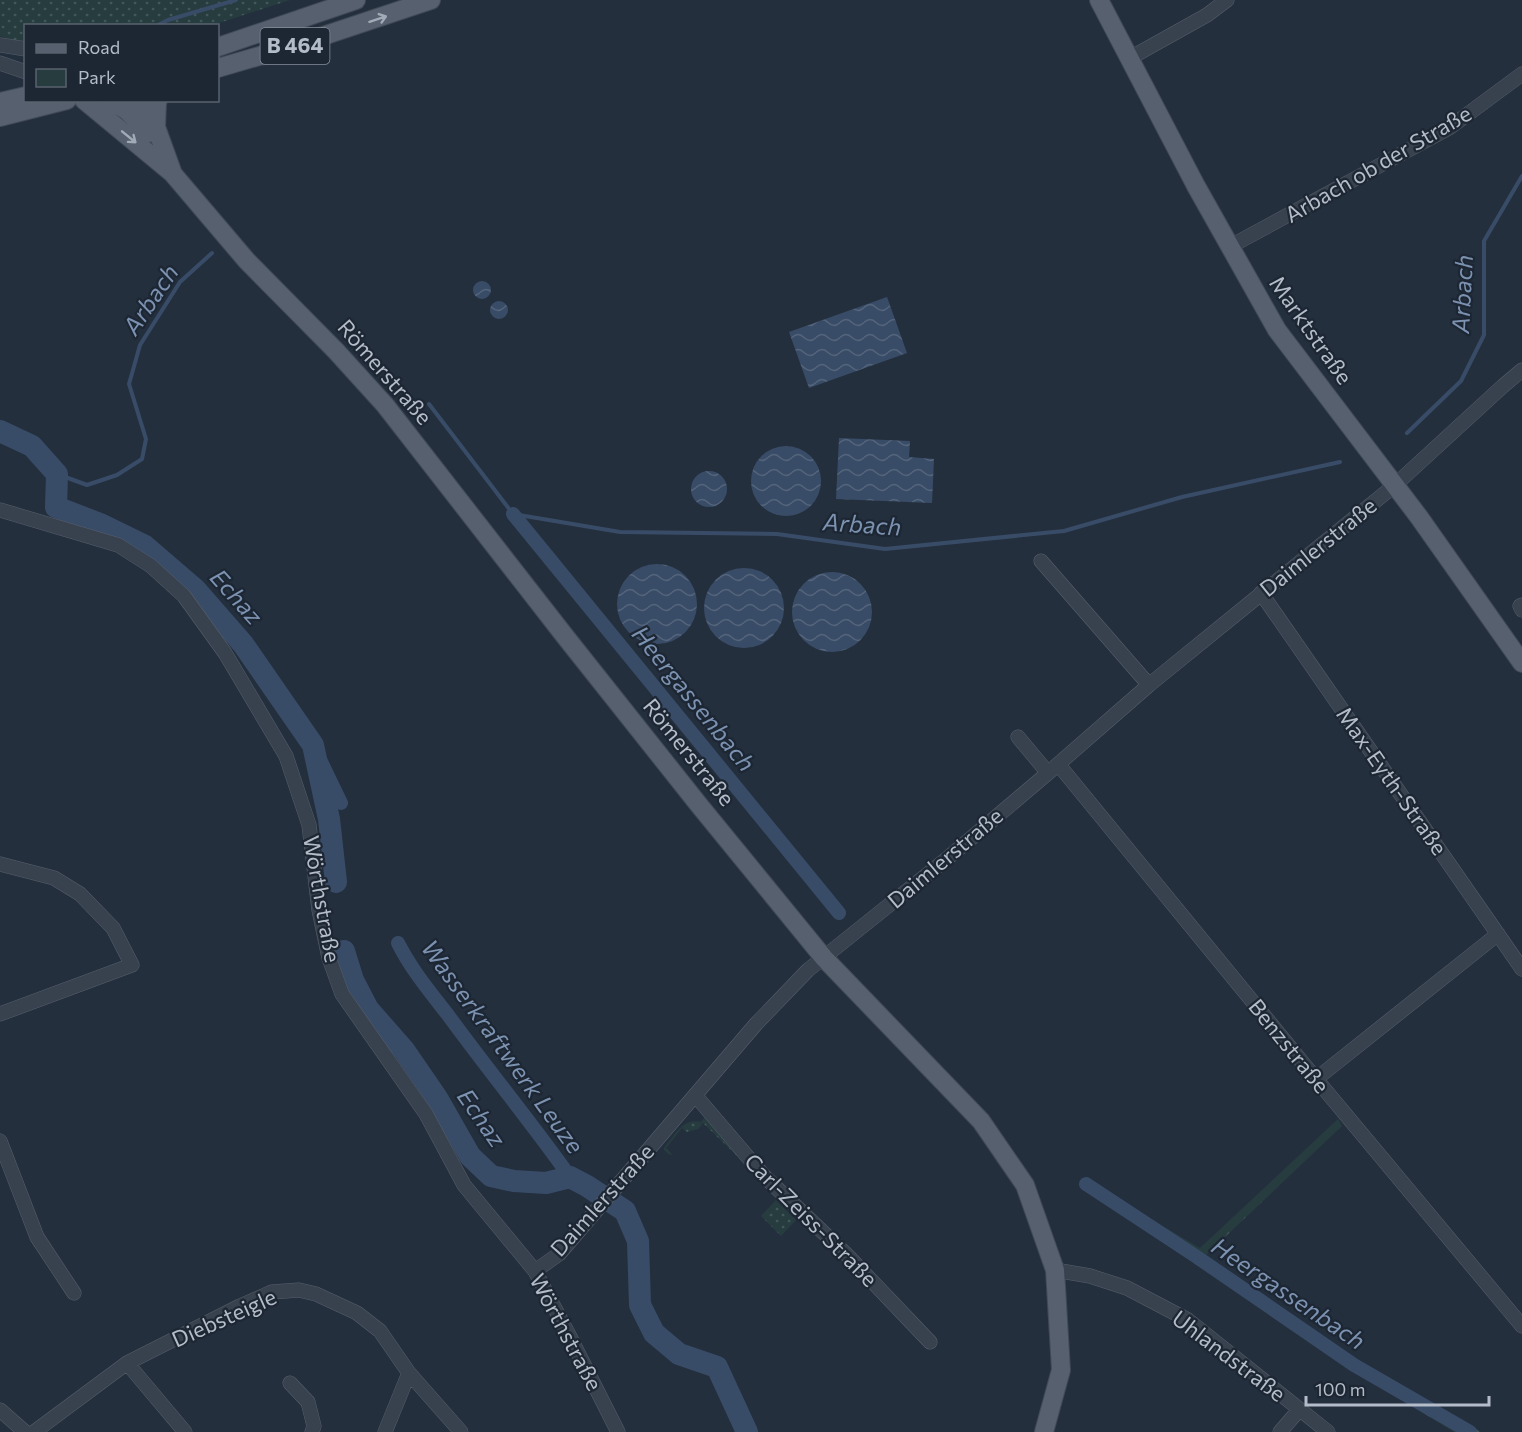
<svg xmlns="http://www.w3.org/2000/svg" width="1522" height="1432" viewBox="0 0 1522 1432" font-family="Commissioner,sans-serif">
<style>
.green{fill:url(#green-dots)}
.forest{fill:url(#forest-firs)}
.water{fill:url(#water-waves)}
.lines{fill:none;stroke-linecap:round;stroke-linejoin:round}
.stream{stroke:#394c67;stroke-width:4}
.canal{stroke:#394c67;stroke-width:14}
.river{stroke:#394c67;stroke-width:22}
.minor-casing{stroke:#565f6c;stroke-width:15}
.major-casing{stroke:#414a57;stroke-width:20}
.minor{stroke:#38414e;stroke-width:14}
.major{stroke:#56606e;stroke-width:18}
.oneway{stroke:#a1aab7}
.labels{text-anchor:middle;stroke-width:4.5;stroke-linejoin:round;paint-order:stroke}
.shield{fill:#1d2633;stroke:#878f9c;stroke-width:1.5}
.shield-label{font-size:21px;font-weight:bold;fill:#b4bcc9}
.street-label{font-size:22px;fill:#b4bcc9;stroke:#1d2633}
.water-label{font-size:24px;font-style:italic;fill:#7c92b1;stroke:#1d2633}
</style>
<defs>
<pattern id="green-dots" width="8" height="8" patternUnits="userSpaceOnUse" patternTransform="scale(1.5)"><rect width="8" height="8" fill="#263c3f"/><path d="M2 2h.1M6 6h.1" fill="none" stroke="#435659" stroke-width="1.8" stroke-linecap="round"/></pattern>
<pattern id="forest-firs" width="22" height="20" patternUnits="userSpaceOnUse" patternTransform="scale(1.5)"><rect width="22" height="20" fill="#263c3f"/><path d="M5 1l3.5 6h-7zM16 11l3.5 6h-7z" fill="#435659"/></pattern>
<pattern id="water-waves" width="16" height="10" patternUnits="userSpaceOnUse" patternTransform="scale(1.5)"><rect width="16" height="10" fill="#394c67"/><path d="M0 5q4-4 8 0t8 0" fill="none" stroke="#53647b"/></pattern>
</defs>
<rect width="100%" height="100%" fill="#242f3e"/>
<path class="green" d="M 0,0 L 290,0 L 213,25 L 26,26 L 25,45 L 0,36 Z
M 704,1118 L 710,1123 L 738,1155 L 737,1156 L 703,1123 L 701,1124 L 702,1125 L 698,1129 L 687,1132 L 682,1128 L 666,1148 L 672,1154 L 670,1155 L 664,1150 L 664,1148 C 674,1136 683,1117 701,1122 Z
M 776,1200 L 796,1220 L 781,1236 L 761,1216 Z"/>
<path class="forest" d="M 1338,1119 L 1342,1126 L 1206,1255 L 1352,1359 L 1481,1432 L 1454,1432 L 1337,1360 L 1081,1187 L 1081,1178 L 1200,1248 Z"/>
<path class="water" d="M473 290a9 9 0 1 1 18 0a9 9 0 1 1-18 0Z
M 887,297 L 907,353 L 809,388 L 789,332 Z
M490 310a9 9 0 1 1 18 0a9 9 0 1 1-18 0Z
M 839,438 L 910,441 L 909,457 L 934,459 L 932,503 L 836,499 Z
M751 481a35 35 0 1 1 70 0a35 35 0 1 1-70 0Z
M691 489a18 18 0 1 1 36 0a18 18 0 1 1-36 0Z
M617 604a40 40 0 1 1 80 0a40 40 0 1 1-80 0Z
M704 608a40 40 0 1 1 80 0a40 40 0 1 1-80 0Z
M792 612a40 40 0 1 1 80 0a40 40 0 1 1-80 0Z"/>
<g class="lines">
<path class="stream" d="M 156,26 L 168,20 L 236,0
M 429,404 L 513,514 L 620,532 L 777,534 L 885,549 L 1064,531 L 1182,497 L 1340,462
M 1407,433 L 1461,381 L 1484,335 L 1484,241 L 1522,176
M 57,474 L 87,485 L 117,475 L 142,459 L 146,439 L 129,384 L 140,345 L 180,282 L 212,253"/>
<path class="canal" d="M 513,514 L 839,913
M 313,745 L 341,803
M 398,943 C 411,969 430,992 448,1015 C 488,1070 531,1122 570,1177
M 1086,1184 L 1197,1257 L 1354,1365 L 1470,1432"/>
<path class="river" d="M 0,431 L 32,446 L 57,474 L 56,507 L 100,524 L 145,546 L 195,589 L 243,644 L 313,745 L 329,819 L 336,882
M 344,951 L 353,980 L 368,1009 L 404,1050 L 437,1098 L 470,1156 L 491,1176 L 514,1181 L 546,1183 L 570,1177 L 587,1186 L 625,1211 L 638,1241 L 640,1305 L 654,1333 L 679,1354 L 717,1367 L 747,1432"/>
<defs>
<path id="minor" d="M 0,45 L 26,49
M 1130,58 L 1207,15 L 1227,0
M 0,63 L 26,72
M 1229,247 L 1449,128 L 1522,74
M 0,510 L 118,545 L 151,566 L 184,596 L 225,653 L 286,756 L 309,825 L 319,910 L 329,958 L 342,994 L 426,1114 L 464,1185 L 535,1271 L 570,1337 L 618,1432
M 1041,561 L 1149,685
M 1261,593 L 1522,969
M 1522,605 L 1520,606 L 1522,610
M 1018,737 L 1048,773
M 1058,764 L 1316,1079 L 1522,1326
M 0,864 L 54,878 L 80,894 L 113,928 L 132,965 L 0,1014
M 1316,1079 L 1498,934
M 695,1095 L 764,1176 L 848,1256 L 930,1342
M 0,1141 L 37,1237 L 74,1293
M 1055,1270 L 1090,1276 L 1127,1288 L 1188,1320 L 1328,1432
M 535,1271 L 559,1254 L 756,1024 L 808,970 L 949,857 L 1048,773 L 1149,685 L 1395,485 L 1503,386 L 1522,370
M 127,1363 L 185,1432
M 290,1383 L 308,1402 L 314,1426 L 312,1432
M 0,1410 L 25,1432
M 34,1432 L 127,1363 L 240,1306 L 265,1295 L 272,1292 L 299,1290 L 316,1294 L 357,1313 L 380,1331 L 409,1373 L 461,1432
M 385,1432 L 409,1373
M 1280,1432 L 1299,1410"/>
<path id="major" d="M 1099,0 L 1196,186 L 1277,330 L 1419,517 L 1522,663
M 218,47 L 356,0
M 218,68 L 290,47 L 431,0
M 84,100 L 171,172
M 110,100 L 126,110 L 149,133
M 136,100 L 156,127 L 173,174 L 247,261 L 336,351 L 385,405 L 564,635 L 699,805 L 824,958 L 981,1121 L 1025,1185 L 1055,1270 L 1061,1370 L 1044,1432
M 0,102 L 26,96
M 0,117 L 67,100
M 156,127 L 157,103 L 158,100"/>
</defs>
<use href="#minor" class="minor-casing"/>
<use href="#major" class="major-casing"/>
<use href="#minor" class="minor"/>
<use href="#major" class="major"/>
</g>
<defs><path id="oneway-shaft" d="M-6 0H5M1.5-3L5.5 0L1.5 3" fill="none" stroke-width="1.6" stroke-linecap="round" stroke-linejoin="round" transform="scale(1.5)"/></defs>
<g class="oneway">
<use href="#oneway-shaft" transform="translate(378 19) rotate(-18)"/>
<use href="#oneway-shaft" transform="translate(129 137) rotate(39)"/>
</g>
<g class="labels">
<rect class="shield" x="260.5" y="28" width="69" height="36" rx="4.5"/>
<g class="shield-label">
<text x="295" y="53">B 464</text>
</g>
<g class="street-label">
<text transform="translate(1378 164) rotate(-30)" y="8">Arbach ob der Straße</text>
<text transform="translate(1311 330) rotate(55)" y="8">Marktstraße</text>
<text transform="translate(385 372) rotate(49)" y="8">Römerstraße</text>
<text transform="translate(1318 547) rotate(-39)" y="8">Daimlerstraße</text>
<text transform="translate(689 752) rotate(51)" y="8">Römerstraße</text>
<text transform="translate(1392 781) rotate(55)" y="8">Max-Eyth-Straße</text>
<text transform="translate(945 858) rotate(-40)" y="8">Daimlerstraße</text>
<text transform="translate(322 899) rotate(80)" y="8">Wörthstraße</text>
<text transform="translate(1289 1046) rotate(51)" y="8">Benzstraße</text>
<text transform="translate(602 1200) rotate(-48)" y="8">Daimlerstraße</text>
<text transform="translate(811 1220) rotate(45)" y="8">Carl-Zeiss-Straße</text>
<text transform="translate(224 1318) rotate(-24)" y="8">Diebsteigle</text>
<text transform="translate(566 1332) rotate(62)" y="8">Wörthstraße</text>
<text transform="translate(1229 1356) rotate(37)" y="8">Uhlandstraße</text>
</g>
<g class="water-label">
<text transform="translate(1463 294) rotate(-87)" y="8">Arbach</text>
<text transform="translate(151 300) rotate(-56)" y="8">Arbach</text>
<text transform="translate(862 525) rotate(4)" y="8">Arbach</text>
<text transform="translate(236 597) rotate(48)" y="8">Echaz</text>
<text transform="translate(693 699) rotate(51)" y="8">Heergassenbach</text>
<text transform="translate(502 1047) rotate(54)" y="8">Wasserkraftwerk Leuze</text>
<text transform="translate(481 1118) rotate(55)" y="8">Echaz</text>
<text transform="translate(1288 1294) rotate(34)" y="8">Heergassenbach</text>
</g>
</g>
<rect x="24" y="24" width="195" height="78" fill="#1d2633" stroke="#59626f" stroke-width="1.5"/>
<rect x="36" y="44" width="30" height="9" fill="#56606e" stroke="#59626f" stroke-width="1.5"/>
<text x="78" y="54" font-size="18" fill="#b4bcc9">Road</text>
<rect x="36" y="69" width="30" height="18" fill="#263c3f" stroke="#59626f" stroke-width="1.5"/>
<text x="78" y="84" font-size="18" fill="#b4bcc9">Park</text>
<path d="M1306 1396v9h183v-9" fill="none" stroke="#b4bcc9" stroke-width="3"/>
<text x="1315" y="1396" font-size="18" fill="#b4bcc9" stroke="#1d2633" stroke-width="4.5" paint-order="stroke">100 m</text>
</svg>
